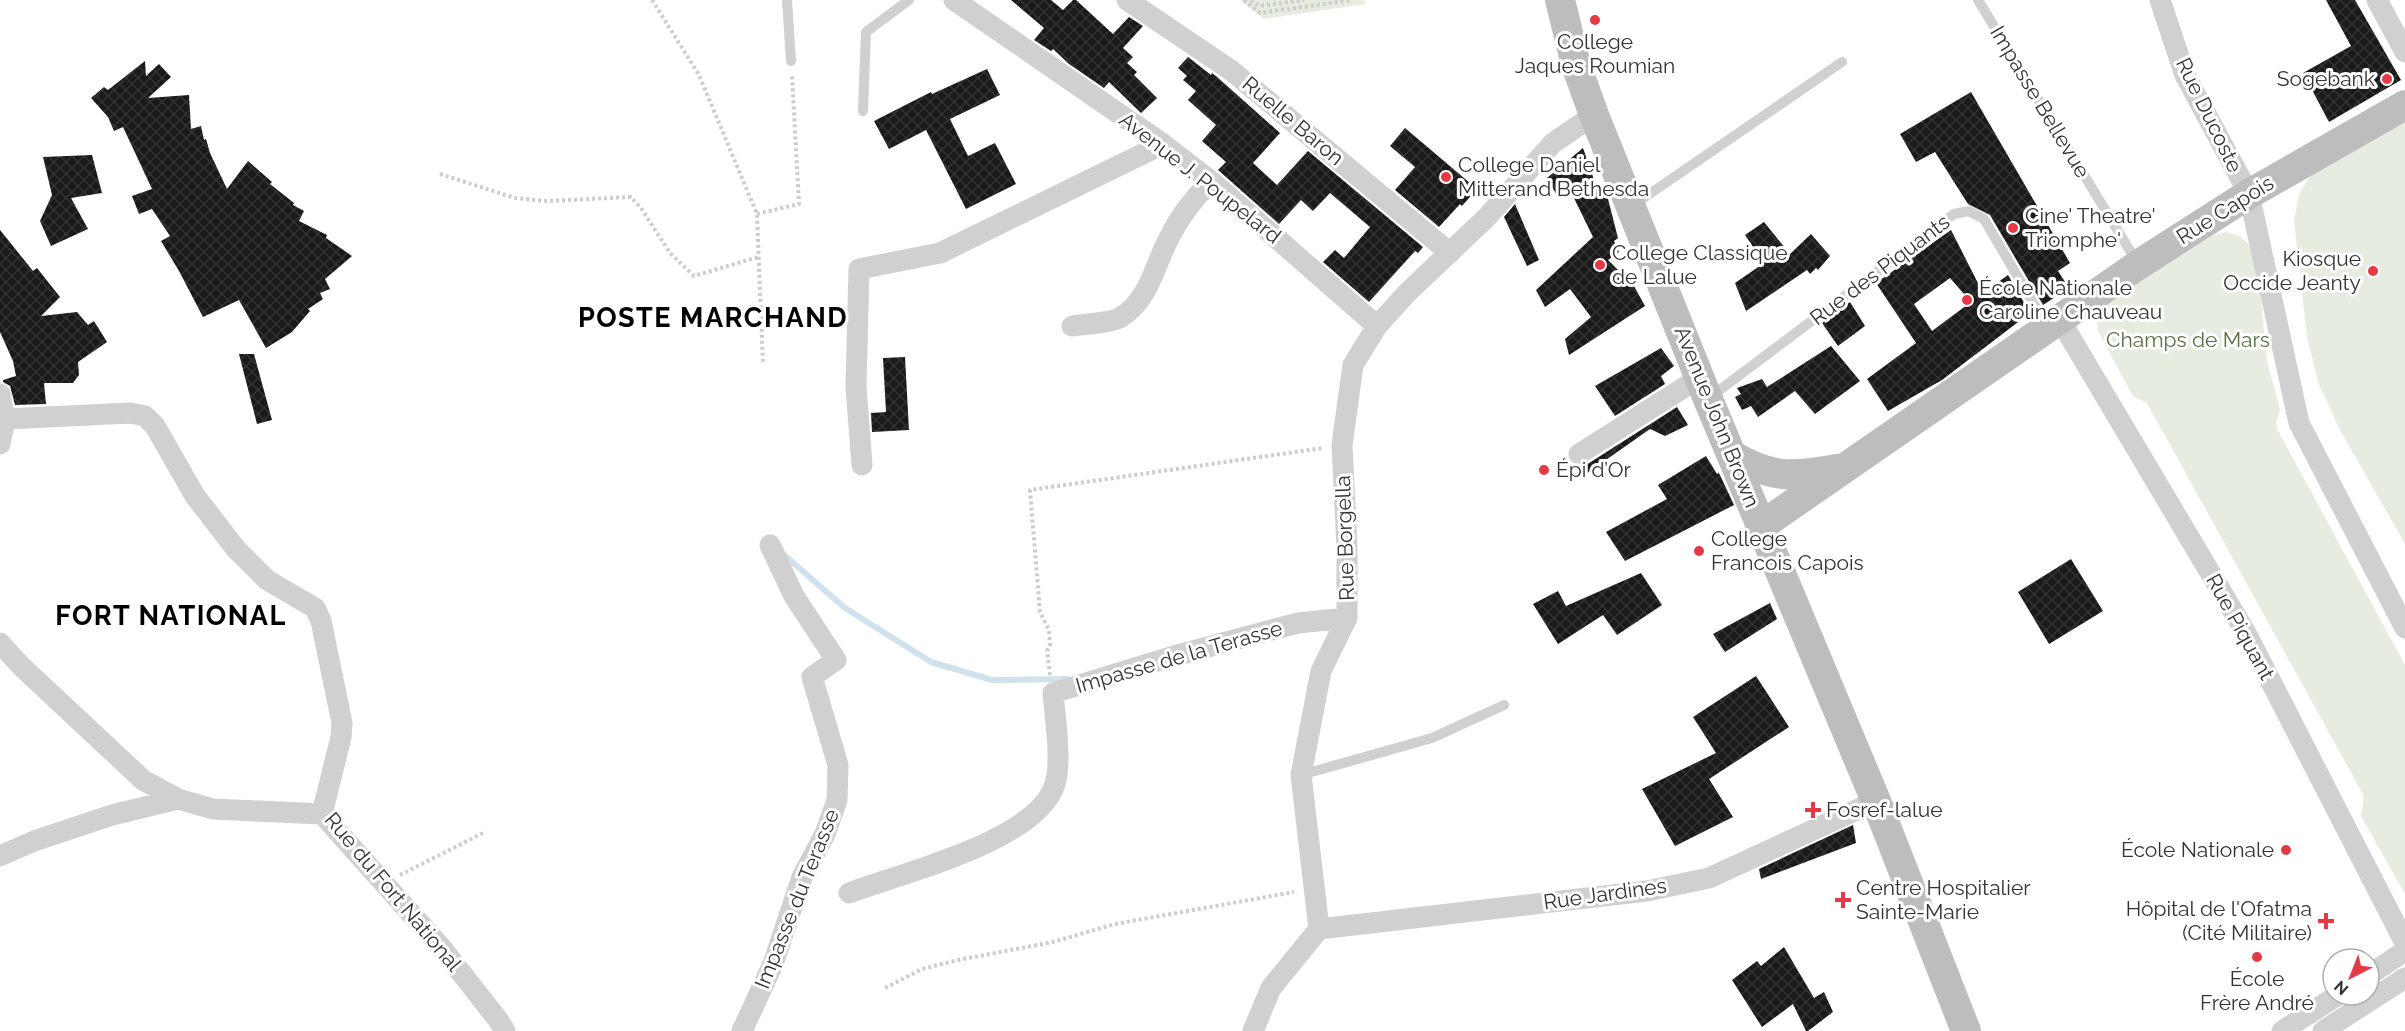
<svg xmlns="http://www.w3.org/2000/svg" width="2405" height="1031" viewBox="0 0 2405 1031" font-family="Raleway,sans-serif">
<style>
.green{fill:#e6ecdf}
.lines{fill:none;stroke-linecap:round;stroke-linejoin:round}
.stream{stroke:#cfe2ee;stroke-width:6}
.building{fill:url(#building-cross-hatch);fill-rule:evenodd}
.path{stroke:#cdcdcd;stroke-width:4;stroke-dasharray:3 3;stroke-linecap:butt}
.lane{stroke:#d0d0d0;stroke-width:10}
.street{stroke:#d0d0d0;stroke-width:21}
.secondary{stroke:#bdbdbd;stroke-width:30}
.poi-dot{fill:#e63946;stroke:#fff;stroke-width:2}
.labels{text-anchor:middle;stroke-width:6;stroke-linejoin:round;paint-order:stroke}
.poi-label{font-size:21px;fill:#333;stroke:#fff;text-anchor:start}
.street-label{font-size:21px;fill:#333;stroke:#fff}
.park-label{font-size:21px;fill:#56703f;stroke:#fff}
.district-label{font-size:27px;font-weight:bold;letter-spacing:1.5px;fill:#000;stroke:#fff}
</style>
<defs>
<pattern id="building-cross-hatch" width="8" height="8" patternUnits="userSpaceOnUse" patternTransform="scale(1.5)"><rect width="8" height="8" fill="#1a1a1a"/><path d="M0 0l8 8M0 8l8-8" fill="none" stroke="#333"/></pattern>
</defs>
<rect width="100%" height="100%" fill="#fff"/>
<path class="green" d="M 1240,0 L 1364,0 L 1366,4 L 1264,19 Z
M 2405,121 L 2405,544 L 2339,428 L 2318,382 L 2307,337 L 2294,221 L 2299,194 L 2310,176 Z
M 2225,232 L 2240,236 L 2250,246 L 2259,281 L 2267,361 L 2280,410 L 2276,422 L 2277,429 L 2405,665 L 2405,894 L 2361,816 L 2364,796 L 2147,403 L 2133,396 L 2098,331 L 2097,318 L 2102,307 L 2111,298 L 2212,236 Z"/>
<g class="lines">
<path class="stream" d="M 783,554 L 845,608 L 931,662 L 992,680 L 1067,679"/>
</g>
<path class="building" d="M 1011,0 L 1051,0 L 1063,10 L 1073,0 L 1076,0 L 1113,34 L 1129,17 L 1143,26 L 1123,48 L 1133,57 L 1127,63 L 1137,72 L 1134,75 L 1157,98 L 1141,113 L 1109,82 L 1104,88 L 1069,64 L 1053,49 L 1051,51 L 1034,40 L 1044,28 Z
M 2326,0 L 2355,0 L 2401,80 L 2329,122 L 2303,73 L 2351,46 Z
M 1188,57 L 1211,75 L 1212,73 L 1216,76 L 1280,133 L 1253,163 L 1277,185 L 1308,151 L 1423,247 L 1418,253 L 1415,251 L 1369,302 L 1323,262 L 1335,250 L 1344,258 L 1370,227 L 1330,193 L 1313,211 L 1301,200 L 1279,224 L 1218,170 L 1226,162 L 1202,141 L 1216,125 L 1188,100 L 1196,91 L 1183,80 L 1187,76 L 1178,68 Z
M 145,61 L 146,76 L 159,64 L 171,77 L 148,98 L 189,95 L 191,129 L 201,126 L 204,140 L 206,139 L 210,153 L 227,189 L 248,161 L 272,182 L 270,184 L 294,203 L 293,205 L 304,211 L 299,221 L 327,235 L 326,238 L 352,256 L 325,279 L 330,289 L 320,293 L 323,299 L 308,309 L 310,311 L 292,332 L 266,348 L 239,300 L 203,317 L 179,271 L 161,241 L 170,236 L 152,209 L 139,214 L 132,196 L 152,189 L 123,127 L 114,131 L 108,117 L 91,98 L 104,87 L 108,90 Z
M 987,69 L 1000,95 L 950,119 L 968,156 L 995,143 L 1016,184 L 966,209 L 926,130 L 889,149 L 874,121 L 931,92 L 932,94 Z
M 1971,92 L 2070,263 L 2058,271 L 2069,288 L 2043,305 L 1990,215 L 1968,204 L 1935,152 L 1916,162 L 1900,134 Z
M 1405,128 L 1477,189 L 1462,206 L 1460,204 L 1439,227 L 1395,190 L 1415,167 L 1390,146 Z
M 1583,148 L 1599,194 L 1606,191 L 1618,238 L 1614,241 L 1619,252 L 1608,260 L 1634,286 L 1645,306 L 1569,355 L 1565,339 L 1591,317 L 1570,289 L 1545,307 L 1536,290 L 1593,237 L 1571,192 L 1559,199 L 1547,178 Z
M 92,155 L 102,193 L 71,198 L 88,229 L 51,246 L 40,221 L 52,195 L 43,157 Z
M 1515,204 L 1539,260 L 1527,266 L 1504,217 Z
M 1764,222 L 1790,254 L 1811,234 L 1830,256 L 1818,270 L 1816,268 L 1810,274 L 1807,270 L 1746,311 L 1735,283 L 1764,263 L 1745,235 Z
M 0,230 L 33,271 L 37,268 L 60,297 L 41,316 L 77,312 L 88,325 L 94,321 L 107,342 L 78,362 L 79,375 L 73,383 L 44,383 L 46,404 L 15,405 L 10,386 L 3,382 L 3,380 L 16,376 L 13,361 L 0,332 Z
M 1951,230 L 1983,293 L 2008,275 L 2030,313 L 1942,380 L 1888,411 L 1867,379 L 1916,343 L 1876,283 ZM 1950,278 L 1971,302 L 1932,331 L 1914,304 Z
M 1850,302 L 1865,326 L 1838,346 L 1822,323 Z
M 1831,346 L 1860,381 L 1815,414 L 1795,391 L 1758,417 L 1751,406 L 1742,410 L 1735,397 L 1741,394 L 1737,388 L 1762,379 L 1767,387 Z
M 1661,348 L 1674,366 L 1661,376 L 1665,384 L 1615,416 L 1595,386 Z
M 239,354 L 254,354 L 272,420 L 257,424 Z
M 905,357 L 909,430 L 872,432 L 871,413 L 886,412 L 883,358 Z
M 1677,407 L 1688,425 L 1665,436 L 1650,429 L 1583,476 L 1578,466 L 1586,465 Z
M 1706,456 L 1717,474 L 1719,473 L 1734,505 L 1625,561 L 1606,532 L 1667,499 L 1658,485 Z
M 2071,559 L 2103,611 L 2049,644 L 2018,592 Z
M 1641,573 L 1662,605 L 1617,635 L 1603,615 L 1558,644 L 1533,604 L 1558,591 L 1566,606 Z
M 1770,603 L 1777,619 L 1725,652 L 1713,634 Z
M 1756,676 L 1789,727 L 1709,779 L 1733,817 L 1675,846 L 1642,789 L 1716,753 L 1693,717 Z
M 1853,825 L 1856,843 L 1761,879 L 1759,869 Z
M 1784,947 L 1814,998 L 1824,992 L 1833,1012 L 1808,1031 L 1806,1031 L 1793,1004 L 1762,1027 L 1732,980 L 1757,961 L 1761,966 Z"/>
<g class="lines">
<path class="path" d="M 652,0 L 699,75 L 757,214 L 763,365
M 1244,0 L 1260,13 L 1352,0
M 1251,0 L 1259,6 L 1304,0
M 440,174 L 515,198 L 547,201 L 631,197 L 641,208 L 670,253 L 694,276 L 758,257
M 757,214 L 799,204 L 792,75
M 1050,675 L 1047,651 L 1050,646 L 1049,630 L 1040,612 L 1030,490 L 1323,448
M 400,875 L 485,832
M 885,988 L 922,969 L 958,960 L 1053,942 L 1115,924 L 1294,892"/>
<path class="lane" d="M 787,0 L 791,61
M 1978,0 L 2138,264
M 863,111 L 866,32 L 909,0
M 1632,206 L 1842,62
M 1709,398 L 1954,214 L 1969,211 L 1984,219 L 2046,325
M 1301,775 L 1432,738 L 1504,705"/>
<path class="street" d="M 954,0 L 1163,144 L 1211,181 L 1377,326
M 1127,0 L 1232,71 L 1450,253
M 2160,0 L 2185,75 L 2249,194 L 2299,423 L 2405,628
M 2377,0 L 2405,52
M 2060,320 L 2246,633 L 2405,943
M 1072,326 C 1084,324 1112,323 1121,317 C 1149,300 1154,267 1168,240 C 1179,217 1193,199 1211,181
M 0,394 L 5,419 L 0,444
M 5,419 L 131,413 L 145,416 L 155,426 L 195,496 L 236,549 L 267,580 L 315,608 L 321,621 L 342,723 L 341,737 L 322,814 L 441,947 L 499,1021 L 505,1031
M 1579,454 L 1699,378
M 862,465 L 856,387 L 859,269 L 940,253 L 1163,144
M 0,643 L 21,666 L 143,780 L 178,799 L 213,809 L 322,814
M 0,856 L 34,841 L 112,815 L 178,799
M 849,893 C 900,873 1037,842 1055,784 C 1062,762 1055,717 1053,693 L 1174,656 L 1298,623 L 1347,618
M 1319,929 L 1647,891 L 1709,878 L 1876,801
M 2369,975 L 2405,951
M 742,1031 L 773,964 L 802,877 L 825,834 L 837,800 L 838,765 L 812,677 L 836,660 L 794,596 L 770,545
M 1253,1031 L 1271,988 L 1319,929 L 1301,775 L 1321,671 L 1347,618 L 1347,548 L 1342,445 L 1353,365 L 1377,326 L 1407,293 L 1487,217 L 1553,143 L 1594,115
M 2282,1031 L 2338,995
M 2323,1031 L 2405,978"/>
<path class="secondary" d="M 1560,0 L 1576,65 L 1594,115 L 1708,399 L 1876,801 L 1966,1031
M 1732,455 C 1771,479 1794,477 1837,469
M 1761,526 L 2138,265 L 2249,194 L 2405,105"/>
</g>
<g class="poi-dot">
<circle cx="1595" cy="20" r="6"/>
<circle cx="2387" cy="79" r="6"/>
<circle cx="1446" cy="177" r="6"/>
<circle cx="2013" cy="228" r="6"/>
<circle cx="1600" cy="265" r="6"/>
<circle cx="2373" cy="271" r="6"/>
<circle cx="1967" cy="300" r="6"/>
<circle cx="1544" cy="470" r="6"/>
<circle cx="1699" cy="551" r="6"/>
<path d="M1810 801h6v6h6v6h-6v6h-6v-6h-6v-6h6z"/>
<circle cx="2286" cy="850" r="6"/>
<path d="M1840 891h6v6h6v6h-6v6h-6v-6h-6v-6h6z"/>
<path d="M2323 912h6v6h6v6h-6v6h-6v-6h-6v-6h6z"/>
<circle cx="2257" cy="957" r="6"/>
</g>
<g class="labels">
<g class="poi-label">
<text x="1595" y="49" text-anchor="middle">College<tspan x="1595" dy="24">Jaques Roumian</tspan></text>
<text x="2375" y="86" text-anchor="end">Sogebank</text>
<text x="1458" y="172">College Daniel<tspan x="1458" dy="24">Mitterand Bethesda</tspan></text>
<text x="2025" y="223">Cine' Theatre'<tspan x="2025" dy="24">Triomphe'</tspan></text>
<text x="1612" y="260">College Classique<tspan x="1612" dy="24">de Lalue</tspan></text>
<text x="2361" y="266" text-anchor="end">Kiosque<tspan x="2361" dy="24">Occide Jeanty</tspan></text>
<text x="1979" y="295">École Nationale<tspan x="1979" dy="24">Caroline Chauveau</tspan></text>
<text x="1556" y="477">Épi d’Or</text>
<text x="1711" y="546">College<tspan x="1711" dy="24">Francois Capois</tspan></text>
<text x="1826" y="817">Fosref-lalue</text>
<text x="2274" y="857" text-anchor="end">École Nationale</text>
<text x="1856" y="895">Centre Hospitalier<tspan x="1856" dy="24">Sainte-Marie</tspan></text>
<text x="2312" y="916" text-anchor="end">Hôpital de l'Ofatma<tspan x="2312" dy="24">(Cité Militaire)</tspan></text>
<text x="2257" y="986" text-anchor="middle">École<tspan x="2257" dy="24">Frère André</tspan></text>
</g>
<g class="street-label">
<text transform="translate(2040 102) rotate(59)" y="7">Impasse Bellevue</text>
<text transform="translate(2209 115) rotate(64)" y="7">Rue Ducoste</text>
<text transform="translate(1293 121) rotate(40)" y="7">Ruelle Baron</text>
<text transform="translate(1200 178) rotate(38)" y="7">Avenue J. Poupelard</text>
<text transform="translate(2225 210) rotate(-32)" y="7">Rue Capois</text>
<text transform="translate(1880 270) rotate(-37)" y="7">Rue des Piquants</text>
<text transform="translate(1717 417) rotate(68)" y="7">Avenue John Brown</text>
<text transform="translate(1345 538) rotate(-92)" y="7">Rue Borgella</text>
<text transform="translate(2240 627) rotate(61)" y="7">Rue Piquant</text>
<text transform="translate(1179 657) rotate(-16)" y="7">Impasse de la Terasse</text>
<text transform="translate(393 892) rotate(50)" y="7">Rue du Fort National</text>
<text transform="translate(1605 894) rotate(-8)" y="7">Rue Jardines</text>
<text transform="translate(797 899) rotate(-68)" y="7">Impasse du Terasse</text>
</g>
<g class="park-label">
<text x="2188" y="347">Champs de Mars</text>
</g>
<g class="district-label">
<text x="713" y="327">POSTE MARCHAND</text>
<text x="171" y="625">FORT NATIONAL</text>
</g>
</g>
<g transform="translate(2351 977) rotate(222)"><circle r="28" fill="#ffffff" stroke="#adadad" stroke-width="1.5"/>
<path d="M0-4.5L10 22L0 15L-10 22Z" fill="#e63946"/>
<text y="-9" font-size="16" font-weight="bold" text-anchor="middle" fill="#333333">N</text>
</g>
</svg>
